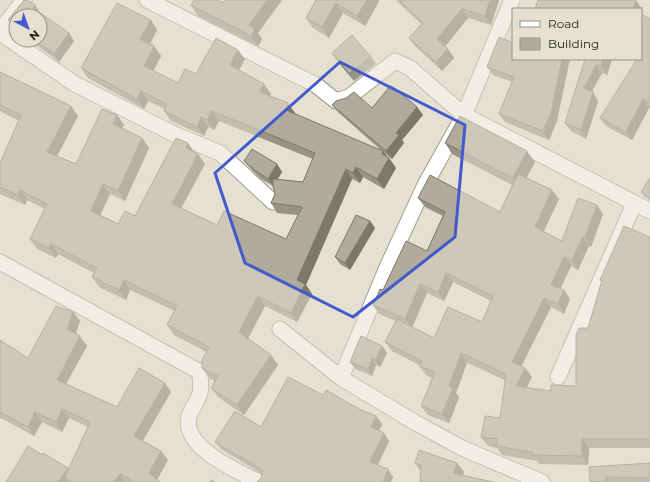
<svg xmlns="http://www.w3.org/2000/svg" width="650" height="482" viewBox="0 0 650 482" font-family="Montserrat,sans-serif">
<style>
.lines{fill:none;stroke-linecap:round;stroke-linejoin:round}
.minor-casing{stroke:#9f9a8a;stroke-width:17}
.minor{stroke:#fff;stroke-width:15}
.wall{fill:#989385;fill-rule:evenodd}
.shaded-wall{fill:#7c786c}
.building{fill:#b1ab9b;stroke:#7c786c}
.marked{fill:none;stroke:#4359cd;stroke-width:3;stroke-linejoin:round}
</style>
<rect width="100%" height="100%" fill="#e5e0cf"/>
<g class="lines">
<defs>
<path id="minor" d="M 147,0 L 316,85 L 336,101 L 349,97 L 395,61 L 410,68 L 464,115 L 650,211
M 0,31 L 24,0
M 0,33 L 75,84 L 174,134 L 220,153 L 273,202
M 0,262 L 200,372 C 200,379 202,390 199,396 C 197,403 191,409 189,416 C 181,447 237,471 259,482
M 280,329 L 341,378 L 416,423 L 464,449 L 542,482
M 558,377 L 634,204
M 341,378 L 388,265 L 425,185 L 464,115 L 512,0"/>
</defs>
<use href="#minor" class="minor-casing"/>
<use href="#minor" class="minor"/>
</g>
<path class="wall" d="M 24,0 L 27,0 L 35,5 L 40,13 L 69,33 L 74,41 L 59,62 L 30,40 L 40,40 L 40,16 L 16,16 L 16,30 L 14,28 L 8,20 Z
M 225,0 L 282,0 L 258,33 L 262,39 L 258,46 L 198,16 L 191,5 L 223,3 Z
M 316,0 L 379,0 L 377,5 L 365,26 L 343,13 L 329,38 L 313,28 L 306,18 Z
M 396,0 L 499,0 L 491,25 L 468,18 L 445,46 L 448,49 L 454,58 L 442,71 L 415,46 L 409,38 L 421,24 Z
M 650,19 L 650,108 L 649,108 L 632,140 L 606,126 L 600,118 L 641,59 Z
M 151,20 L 157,30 L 150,44 L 154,46 L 161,56 L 153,71 L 178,83 L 196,74 L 245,59 L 239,70 L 271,94 L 270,96 L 295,113 L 295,114 L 382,151 L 338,112 L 332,105 L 372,108 L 417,107 L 423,115 L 402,140 L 404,143 L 392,159 L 384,153 L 387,157 L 389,158 L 396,168 L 384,189 L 363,177 L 360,183 L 352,179 L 306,285 L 312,294 L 297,322 L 265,306 L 248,339 L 271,355 L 278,365 L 244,415 L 218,397 L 211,388 L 215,381 L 209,378 L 202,368 L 206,352 L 174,335 L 167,325 L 175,311 L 130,290 L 126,300 L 99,287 L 92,277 L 94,273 L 58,254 L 56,258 L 37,249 L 30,239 L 45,209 L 27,200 L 25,205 L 0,194 L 0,161 L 1,161 L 19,121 L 0,111 L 0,72 L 71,106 L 78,116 L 57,156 L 76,164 L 117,115 L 124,125 L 122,128 L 142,138 L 149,148 L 125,201 L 110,194 L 100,215 L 118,224 L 135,216 L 195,153 L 205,164 L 181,208 L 217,225 L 286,239 L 298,215 L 277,213 L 271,203 L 275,194 L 273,186 L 261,179 L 250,168 L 244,161 L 277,164 L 282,172 L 278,179 L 303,182 L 313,159 L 219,121 L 214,130 L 208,127 L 204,136 L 171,121 L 164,111 L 165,109 L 148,101 L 144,109 L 88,78 L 81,68 Z
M 513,43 L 557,121 L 549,140 L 505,122 L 499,114 L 512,82 L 493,75 L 487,67 Z
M 332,53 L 371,57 L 376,64 L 354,81 L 337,61 Z
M 585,59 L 612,59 L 607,75 L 602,73 L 592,92 L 598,101 L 586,139 L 571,131 L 565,123 Z
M 445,143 L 535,162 L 526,178 L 559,199 L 543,232 L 562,241 L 603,214 L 591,247 L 589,246 L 578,270 L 571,266 L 560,289 L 564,290 L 570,299 L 564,314 L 551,307 L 521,366 L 532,377 L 526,388 L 551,391 L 576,386 L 588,328 L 602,282 L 600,280 L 650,237 L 650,448 L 589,448 L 588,465 L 539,464 L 537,461 L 502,455 L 497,448 L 488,446 L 481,437 L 500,418 L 505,380 L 467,363 L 456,393 L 459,397 L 449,423 L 428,415 L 421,406 L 432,378 L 427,376 L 420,367 L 421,366 L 392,351 L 385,342 L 396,321 L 379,314 L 373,305 L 383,290 L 427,251 L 443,216 L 425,207 L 418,198 L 500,212 L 512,185 L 452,154 ZM 453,282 L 491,301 L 482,322 L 434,338 L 412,327 L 427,293 L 444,301 Z
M 650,179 L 650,200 L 644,196 L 641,192 Z
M 370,221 L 375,228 L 350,270 L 340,264 L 335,257 Z
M 73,312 L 80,321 L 75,334 L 87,346 L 66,384 L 117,407 L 171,392 L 143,441 L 161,451 L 168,460 L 157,479 L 160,482 L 6,482 L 42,455 L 68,469 L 88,427 L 69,418 L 62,432 L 42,422 L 34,436 L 1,418 L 0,419 L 0,340 L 28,358 Z
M 382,346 L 387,353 L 380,367 L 376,365 L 372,376 L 355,369 L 350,362 Z
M 323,395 L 376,416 L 382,424 L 379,431 L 389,441 L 378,465 L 393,477 L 391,482 L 257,482 L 261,478 L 262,474 L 221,449 L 215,442 L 261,427 Z
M 415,463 L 457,463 L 464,472 L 463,475 L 421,472 Z
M 650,463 L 650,482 L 590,482 Z"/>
<path class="shaded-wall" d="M 267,0 L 282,0 L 258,33 L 262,39 L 258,46 L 251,36 L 249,25 Z
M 367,0 L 379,0 L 377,5 L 365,26 L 357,16 Z
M 490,0 L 499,0 L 491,25 L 485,16 Z
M 636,0 L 642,9 L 641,11 L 641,9 L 633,9 Z
M 336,3 L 343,13 L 329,38 L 322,27 Z
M 35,5 L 40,13 L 33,8 Z
M 462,9 L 468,18 L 444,48 L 437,39 Z
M 151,20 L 157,30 L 147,49 L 140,39 Z
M 69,33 L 74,41 L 59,62 L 54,54 Z
M 154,46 L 161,56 L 151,76 L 144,66 Z
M 448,49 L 454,58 L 442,71 L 436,62 Z
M 238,50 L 245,59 L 236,75 L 230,65 Z
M 562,59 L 570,59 L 557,121 L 549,140 L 543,131 Z
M 603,59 L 612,59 L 607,75 L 601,66 Z
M 596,65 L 602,73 L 589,96 L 584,88 Z
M 264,84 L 271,94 L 267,102 L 260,92 Z
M 141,91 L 148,101 L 144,109 L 137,99 Z
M 593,92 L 598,101 L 586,139 L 581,130 Z
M 643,99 L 649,108 L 632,140 L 626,132 Z
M 288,103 L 295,113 L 292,120 L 286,110 Z
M 71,106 L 78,116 L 54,162 L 47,152 Z
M 417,107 L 423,115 L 402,140 L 404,143 L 392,159 L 386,151 L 396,133 Z
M 212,111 L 219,121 L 214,130 L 207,120 Z
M 117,115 L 124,125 L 120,133 L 113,124 Z
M 201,117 L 208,127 L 204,136 L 197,127 Z
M 142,138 L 149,148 L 125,201 L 118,191 Z
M 188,143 L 195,153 L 186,148 Z
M 383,151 L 389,159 L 389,158 L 396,168 L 384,189 L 377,179 L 382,154 Z
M 527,151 L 535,162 L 520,190 L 513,178 Z
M 198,154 L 205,164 L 178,214 L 172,204 Z
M 277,164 L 282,172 L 273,186 L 268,179 Z
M 356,167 L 363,177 L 360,183 L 353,173 Z
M 346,169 L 352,179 L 306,285 L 312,294 L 297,322 L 291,313 L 297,280 Z
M 103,184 L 110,194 L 98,220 L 91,211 Z
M 20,190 L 27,200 L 25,205 L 18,195 Z
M 552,190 L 559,199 L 541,237 L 535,227 Z
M 597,205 L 603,214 L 591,247 L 585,237 Z
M 370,221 L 375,228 L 350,270 L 345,263 Z
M 583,237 L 589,246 L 578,270 L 572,260 Z
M 51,244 L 58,254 L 56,258 L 49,248 Z
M 564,257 L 571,266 L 558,294 L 551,285 Z
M 446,273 L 453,282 L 444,301 L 438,292 Z
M 124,280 L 130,290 L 126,300 L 119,290 Z
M 420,284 L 427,293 L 412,328 L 405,319 Z
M 564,290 L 570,299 L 564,314 L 558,304 Z
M 258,296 L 265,306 L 246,342 L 239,332 Z
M 544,298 L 551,307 L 519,371 L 512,362 Z
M 73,312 L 80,321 L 74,339 L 67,329 Z
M 80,336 L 87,346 L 63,389 L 57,380 Z
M 382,346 L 387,353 L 380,367 L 375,360 Z
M 461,353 L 467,363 L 456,393 L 459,397 L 449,423 L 442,414 L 449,386 Z
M 271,355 L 278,365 L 244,415 L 237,405 Z
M 372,358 L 376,365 L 372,376 L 368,369 Z
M 525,368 L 532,377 L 523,395 L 516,386 Z
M 165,383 L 171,392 L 141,443 L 135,437 L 135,434 Z
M 62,409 L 69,418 L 62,432 L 56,422 Z
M 35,412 L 42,422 L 34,436 L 28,427 Z
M 376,416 L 382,424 L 377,435 L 371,427 Z
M 384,433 L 389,441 L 375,470 L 370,462 Z
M 582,439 L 589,448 L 588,465 L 582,456 Z
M 161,451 L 168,460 L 156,482 L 149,473 Z
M 457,463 L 464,472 L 460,482 L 453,473 Z
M 68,468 L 74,478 L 65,477 L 68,482 L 58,482 Z
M 388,469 L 393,477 L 391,482 L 383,482 Z
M 120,474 L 125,482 L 114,482 Z
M 606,477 L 609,482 L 607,482 L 606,481 Z"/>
<path class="building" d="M 24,0 L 27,0 L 35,5 L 33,8 L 69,33 L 54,54 L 35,40 L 40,40 L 40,16 L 16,16 L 16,26 L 8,20 Z
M 194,0 L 217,0 L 223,3 L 225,0 L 267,0 L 249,25 L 255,29 L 251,36 L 191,5 Z
M 316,0 L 367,0 L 357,16 L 336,3 L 322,27 L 306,18 Z
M 399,0 L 490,0 L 485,16 L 462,9 L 437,39 L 448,49 L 436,62 L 409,38 L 423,23 Z
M 538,0 L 636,0 L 633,9 L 535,9 Z
M 117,3 L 151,20 L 140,39 L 154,46 L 144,66 L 178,83 L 185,69 L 196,74 L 216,38 L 238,50 L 230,65 L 264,84 L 260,92 L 288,103 L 286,110 L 383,151 L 382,154 L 389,158 L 377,179 L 356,167 L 353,173 L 346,169 L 297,280 L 305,284 L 291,313 L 258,296 L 239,332 L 271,355 L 237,405 L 211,388 L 218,376 L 202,368 L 202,360 L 209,347 L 167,325 L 177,306 L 124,280 L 119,290 L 92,277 L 97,268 L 51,244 L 49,248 L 30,239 L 47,204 L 20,190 L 18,195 L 0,187 L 0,161 L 1,161 L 21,115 L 0,105 L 0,72 L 71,106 L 47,152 L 76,164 L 102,109 L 117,115 L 113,124 L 142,138 L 118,191 L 103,184 L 91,211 L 118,224 L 125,211 L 135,216 L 176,138 L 188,143 L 186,148 L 198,154 L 172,204 L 217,225 L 224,211 L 286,239 L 302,207 L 271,203 L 275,194 L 273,186 L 273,179 L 303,182 L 315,153 L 212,111 L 207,120 L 201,117 L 197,127 L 164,111 L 167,104 L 141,91 L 137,99 L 81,68 Z
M 641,14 L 650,19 L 650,103 L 643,99 L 626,132 L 600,118 L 637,59 L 641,59 Z
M 352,35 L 371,57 L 349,74 L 332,53 Z
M 499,37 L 513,43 L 513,59 L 562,59 L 551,113 L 543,131 L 499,114 L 514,77 L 487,67 Z
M 585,59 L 603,59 L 601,66 L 596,65 L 584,88 L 593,92 L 581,130 L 565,123 Z
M 391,85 L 417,107 L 396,133 L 399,135 L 386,151 L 332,105 L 336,101 L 346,98 L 354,92 L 372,108 Z
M 460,116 L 527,151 L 513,178 L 445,143 Z
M 252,149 L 277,164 L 268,179 L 256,171 L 244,161 Z
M 518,174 L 552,190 L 535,227 L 562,241 L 578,198 L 597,205 L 585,237 L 583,237 L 572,260 L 564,257 L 551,285 L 564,290 L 558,304 L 544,298 L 512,362 L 525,368 L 516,386 L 551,391 L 551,385 L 576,386 L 576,335 L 579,328 L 588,328 L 602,280 L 600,280 L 624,226 L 650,237 L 650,439 L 582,439 L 582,456 L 532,455 L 532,452 L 496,446 L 497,439 L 481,437 L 485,416 L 500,418 L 506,374 L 461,353 L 449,386 L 453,388 L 442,414 L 421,406 L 435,372 L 420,367 L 422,361 L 385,342 L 397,319 L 434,338 L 448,307 L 482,322 L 493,296 L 446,273 L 438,292 L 420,284 L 405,319 L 373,305 L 380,289 L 383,290 L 406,241 L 427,251 L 445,212 L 418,198 L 430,175 L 500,212 Z
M 649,179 L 650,179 L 650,198 L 641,192 Z
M 356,215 L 370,221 L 345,263 L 335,257 Z
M 56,306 L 73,312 L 67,329 L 80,336 L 57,380 L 117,407 L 139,368 L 165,383 L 135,434 L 135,437 L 161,451 L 149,473 L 160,482 L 134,482 L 120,474 L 114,482 L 71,482 L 65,477 L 90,422 L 62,409 L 56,422 L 35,412 L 28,427 L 0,412 L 0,340 L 28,358 Z
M 361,336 L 382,346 L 375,360 L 372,358 L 368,369 L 350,362 Z
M 288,377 L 323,395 L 326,390 L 361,410 L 376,416 L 371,427 L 384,433 L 370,462 L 388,469 L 383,482 L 257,482 L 261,478 L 263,470 L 215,442 L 235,411 L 261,427 Z
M 28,446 L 42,455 L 43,453 L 68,468 L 58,482 L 6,482 Z
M 419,450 L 457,463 L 453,473 L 493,482 L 420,482 L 421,465 L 415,463 Z
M 650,463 L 650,478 L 606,477 L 606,481 L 590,482 L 589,467 Z
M 211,480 L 215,482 L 210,482 Z"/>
<path d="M0 0H650V482H0ZM 340,62 L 465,125 L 455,237 L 353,317 L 245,263 L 215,173 Z" fill="#e5e0cf" fill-opacity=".55" fill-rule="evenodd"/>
<path class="marked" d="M 340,62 L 465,125 L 455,237 L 353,317 L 245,263 L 215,173 Z"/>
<rect x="512" y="8" width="130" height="52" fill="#e5e0cf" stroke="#969285"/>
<rect x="520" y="21" width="20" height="6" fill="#ffffff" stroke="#969285"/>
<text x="548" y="28" font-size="12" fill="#1f1d17">Road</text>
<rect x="520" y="38" width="20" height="12" fill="#b1ab9b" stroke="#969285"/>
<text x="548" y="48" font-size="12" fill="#1f1d17">Building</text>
<g transform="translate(28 28) rotate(139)"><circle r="19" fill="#e5e0cf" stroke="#969285"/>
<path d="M0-3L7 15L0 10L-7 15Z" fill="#4359cd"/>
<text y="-6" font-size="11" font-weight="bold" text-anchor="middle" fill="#1f1d17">N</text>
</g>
</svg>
